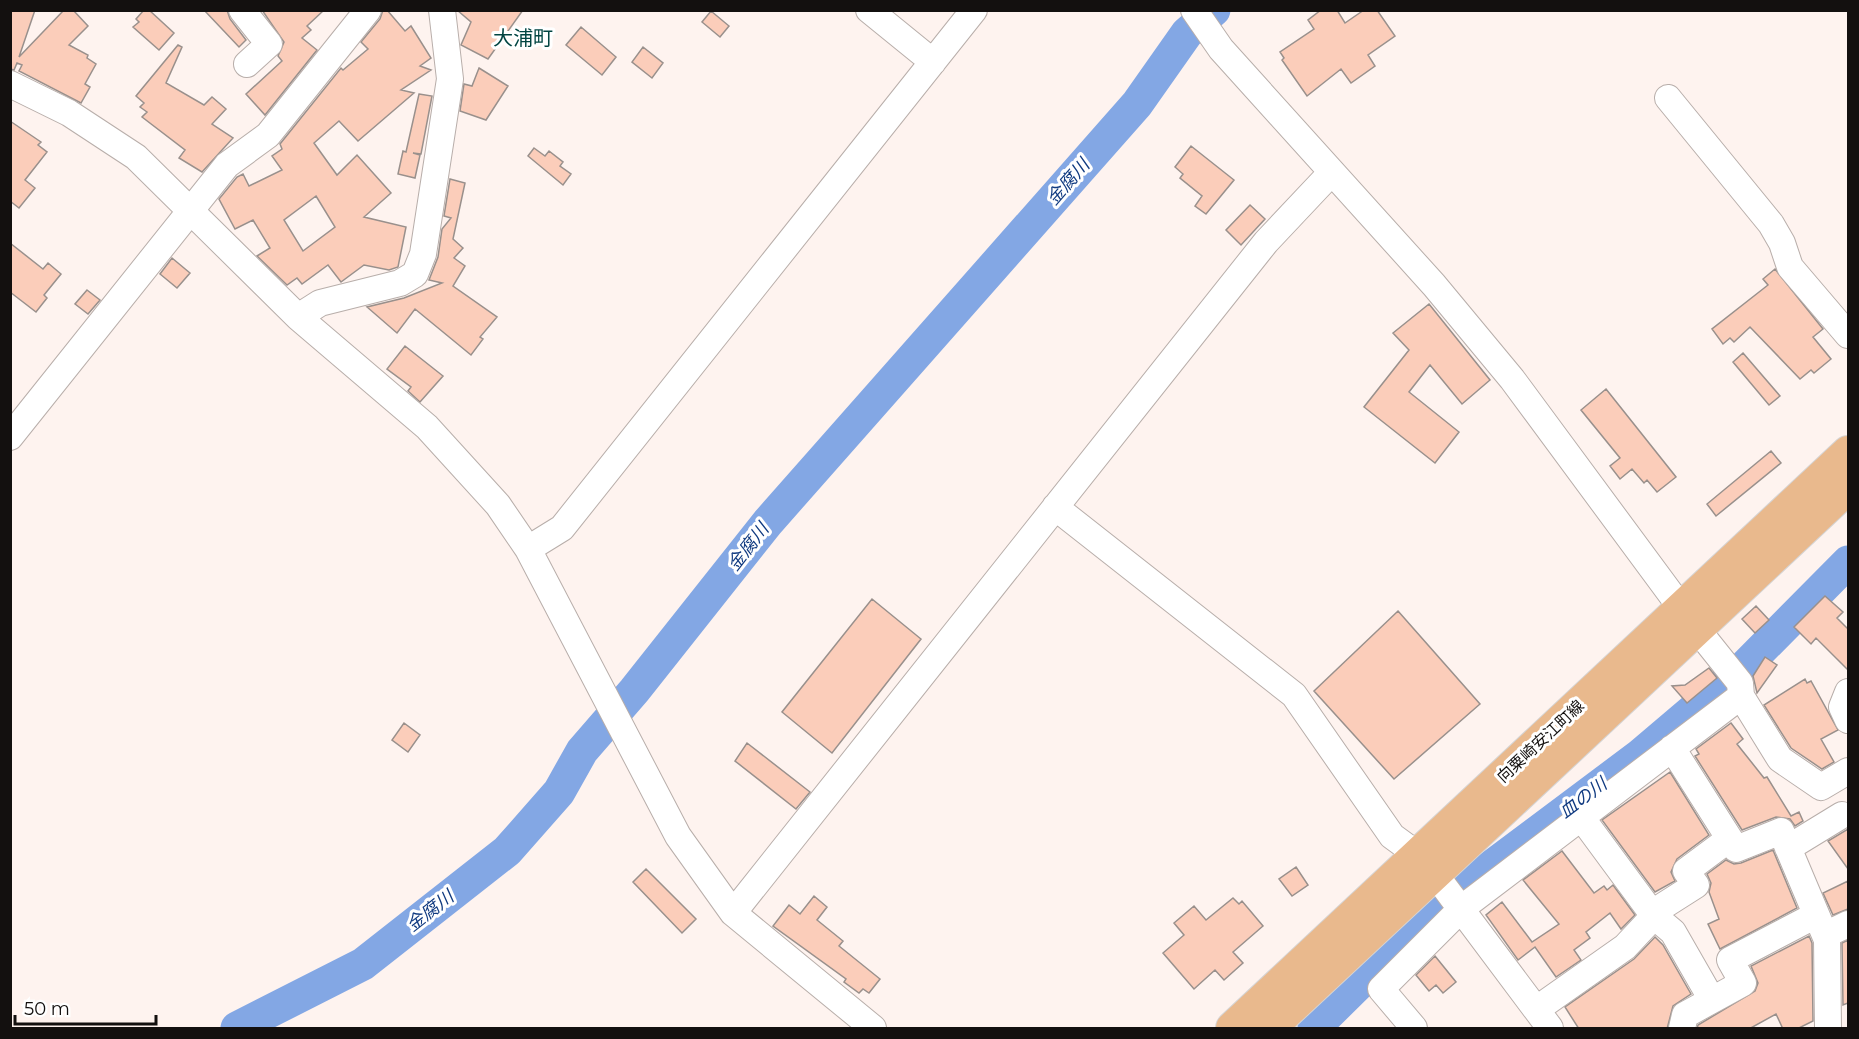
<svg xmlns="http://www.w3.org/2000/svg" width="1859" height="1039" viewBox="0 0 1859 1039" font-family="Montserrat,'Noto Sans JP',sans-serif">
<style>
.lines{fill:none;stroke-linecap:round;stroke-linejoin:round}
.river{stroke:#83a7e4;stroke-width:33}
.building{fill:#fbcdba;stroke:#99908c;stroke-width:1.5;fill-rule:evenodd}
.minor-casing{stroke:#b8aeaa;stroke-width:28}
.major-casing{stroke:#d5d4d4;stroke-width:34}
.minor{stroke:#fff;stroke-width:26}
.major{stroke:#e9b98d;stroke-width:32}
.labels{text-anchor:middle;stroke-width:6;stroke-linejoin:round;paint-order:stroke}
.street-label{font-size:16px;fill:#13100f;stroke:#fff}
.water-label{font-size:18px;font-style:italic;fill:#103a80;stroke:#fff}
.quarter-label{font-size:20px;fill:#014441;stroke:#fff}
</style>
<rect width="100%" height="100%" fill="#fef3ef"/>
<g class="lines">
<path class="river" d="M 237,1028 L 363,964 L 507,851 L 559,792 L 582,751 L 634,691 L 768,522 L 1137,104 L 1187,33 L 1214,10
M 1314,1028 L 1391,952 L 1464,887 L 1639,756 L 1745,666 L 1848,562"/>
</g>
<path class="building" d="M 10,10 L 35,10 L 19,57 L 64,10 L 73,10 L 88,26 L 69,45 L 88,55 L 87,58 L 96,64 L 85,84 L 90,87 L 81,103 L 19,71 L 22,65 L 17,63 L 14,70 L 10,69 Z
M 144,10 L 149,10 L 174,33 L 159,50 L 133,27 L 139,22 L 136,19 Z
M 204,10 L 227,10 L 230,19 L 246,40 L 239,47 Z
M 262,10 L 324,10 L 307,26 L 311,30 L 302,38 L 317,50 L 265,115 L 246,94 L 282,61 L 278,56 L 284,42 Z
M 383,10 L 387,10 L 405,31 L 411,26 L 431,58 L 420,66 L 431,70 L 401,90 L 414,93 L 358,141 L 339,121 L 314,143 L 337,175 L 357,155 L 391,193 L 364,217 L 406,227 L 398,267 L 389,270 L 364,265 L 341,282 L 328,265 L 302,284 L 297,278 L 287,285 L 257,256 L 270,248 L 253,220 L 235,229 L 219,199 L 237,177 L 243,174 L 249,186 L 282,170 L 272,156 L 282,149 L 280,144 L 341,68 L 343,70 L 368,49 L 361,42 L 380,19 ZM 316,196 L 335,227 L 303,251 L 284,220 Z
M 457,10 L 523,10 L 488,59 L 461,45 L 471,22 Z
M 1321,10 L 1337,10 L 1345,23 L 1364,10 L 1377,10 L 1395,36 L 1368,55 L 1375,66 L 1351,83 L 1341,69 L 1307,96 L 1282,60 L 1284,58 L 1280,52 L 1314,29 L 1308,20 Z
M 711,11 L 729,26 L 720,37 L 702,22 Z
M 581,27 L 616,57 L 602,75 L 566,45 Z
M 178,45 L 182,47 L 166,83 L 204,105 L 212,97 L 226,109 L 212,124 L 233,138 L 202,172 L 179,158 L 185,150 L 142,117 L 147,112 L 140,107 L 144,103 L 136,96 Z
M 643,47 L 663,63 L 652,78 L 632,62 Z
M 479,68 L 508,86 L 486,120 L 460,111 L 464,84 L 472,86 Z
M 419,94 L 432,96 L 421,154 L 413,153 L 420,155 L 415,178 L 398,174 L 403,151 L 406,152 Z
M 10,121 L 41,142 L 38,145 L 47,152 L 25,180 L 35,188 L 19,208 L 10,201 Z
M 1191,146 L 1234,180 L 1206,214 L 1195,206 L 1202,196 L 1180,178 L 1183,174 L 1175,167 Z
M 534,148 L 545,156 L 549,151 L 563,162 L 560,166 L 571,174 L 563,185 L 528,156 Z
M 450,179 L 465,183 L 453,239 L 463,248 L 454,258 L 465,266 L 453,286 L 497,317 L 480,337 L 483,339 L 471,355 L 415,309 L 397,333 L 367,307 L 404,298 L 442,283 L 429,280 L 438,257 L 442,229 L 451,218 L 444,216 Z
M 1250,205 L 1265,219 L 1241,245 L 1226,230 Z
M 10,243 L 43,269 L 48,263 L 61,274 L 44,295 L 47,298 L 36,312 L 10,292 Z
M 172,258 L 190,273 L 177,288 L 160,274 Z
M 1775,269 L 1823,329 L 1813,337 L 1831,359 L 1814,373 L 1811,370 L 1800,379 L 1750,327 L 1734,342 L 1730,338 L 1723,344 L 1712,329 L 1768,285 L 1763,279 Z
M 87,290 L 100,300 L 88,314 L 75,304 Z
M 1429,304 L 1490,380 L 1462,404 L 1430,365 L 1409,392 L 1459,432 L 1435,463 L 1364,407 L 1409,350 L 1393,333 Z
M 405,346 L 443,376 L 420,402 L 408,391 L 411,387 L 387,369 Z
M 1743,353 L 1780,396 L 1769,405 L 1733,362 Z
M 1606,389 L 1676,477 L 1657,492 L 1647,480 L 1644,483 L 1632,469 L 1620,479 L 1610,466 L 1620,458 L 1581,410 Z
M 1771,451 L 1781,463 L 1716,516 L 1707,504 Z
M 1825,596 L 1843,612 L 1837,618 L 1848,629 L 1848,670 L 1816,638 L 1811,644 L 1794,627 Z
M 872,599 L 921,639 L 832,753 L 782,712 Z
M 1756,606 L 1769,620 L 1755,633 L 1742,619 Z
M 1398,611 L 1480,704 L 1394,779 L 1314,691 Z
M 1765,657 L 1777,665 L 1757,693 L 1753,676 Z
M 1709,668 L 1717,678 L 1687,703 L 1672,686 L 1685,685 Z
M 1805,679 L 1807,683 L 1811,681 L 1838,730 L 1821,739 L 1834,762 L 1822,769 L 1791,748 L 1764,705 Z
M 404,723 L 420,735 L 408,752 L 392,740 Z
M 1731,723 L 1743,739 L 1737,744 L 1764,778 L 1767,777 L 1791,816 L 1799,812 L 1803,821 L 1795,826 L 1790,819 L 1776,817 L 1742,830 L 1695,756 L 1699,754 L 1696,749 Z
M 747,743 L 810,792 L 796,809 L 735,761 Z
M 1670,772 L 1709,835 L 1677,859 L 1671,872 L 1675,881 L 1655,892 L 1602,820 Z
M 1848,829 L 1848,869 L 1828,841 Z
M 1773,850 L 1797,908 L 1720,949 L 1708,924 L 1719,919 L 1709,892 L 1711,883 L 1707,874 L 1726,860 L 1734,864 L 1741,863 Z
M 1562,851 L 1594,893 L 1604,886 L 1607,890 L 1613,885 L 1635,915 L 1621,929 L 1610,913 L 1586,932 L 1590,938 L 1574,950 L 1581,960 L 1556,977 L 1535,947 L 1518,960 L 1486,915 L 1502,902 L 1532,942 L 1559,924 L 1523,880 Z
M 1296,867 L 1308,885 L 1292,896 L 1279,879 Z
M 646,869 L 696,919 L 682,933 L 633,882 Z
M 1848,881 L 1848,909 L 1833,915 L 1823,893 Z
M 814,896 L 827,907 L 817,920 L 843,941 L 839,946 L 880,979 L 869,993 L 863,989 L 859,993 L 844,982 L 846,979 L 773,926 L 789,905 L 800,914 Z
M 1233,898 L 1239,904 L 1242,901 L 1263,926 L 1233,952 L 1243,963 L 1224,980 L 1215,970 L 1194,989 L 1163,953 L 1184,935 L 1174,923 L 1194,906 L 1206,920 Z
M 1809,936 L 1812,943 L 1813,1021 L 1797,1029 L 1783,1029 L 1776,1014 L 1749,1029 L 1697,1029 L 1698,1025 L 1755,991 L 1758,983 L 1751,966 Z
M 1655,937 L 1663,945 L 1691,994 L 1673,1006 L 1667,1029 L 1579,1029 L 1565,1007 L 1634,959 Z
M 1848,940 L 1848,1003 L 1843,1005 L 1842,943 Z
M 1435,956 L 1456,982 L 1443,993 L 1436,985 L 1429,991 L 1416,975 Z"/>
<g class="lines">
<defs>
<path id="minor" d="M 242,10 L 269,44 L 247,64
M 869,10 L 933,62
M 1194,10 L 1221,49 L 1434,285 L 1512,379 L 1696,628 L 1740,683 L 1741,696 L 1462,908 L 1381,989 L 1414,1028
M 10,84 L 69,113 L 136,157 L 298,317 L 427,427 L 498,505 L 528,549 L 678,836 L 733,913 L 873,1028
M 1668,98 L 1771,224 L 1782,243 L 1790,267 L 1848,335
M 298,317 L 320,303 L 400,283 L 415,274 L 423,254 L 450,79 L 442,10
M 10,437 L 227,165 L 268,135 L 368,10
M 1055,507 L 1294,695 L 1392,836 L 1418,855 L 1434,873 L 1550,1028
M 528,549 L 562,528 L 974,10
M 1848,692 L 1842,707 L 1848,720
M 1741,696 L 1780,759 L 1821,787 L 1848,771
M 1672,748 L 1736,849 L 1781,831 L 1827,940 L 1828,1028
M 1581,817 L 1654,916 L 1673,932 L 1712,1000
M 1788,848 L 1842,815
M 733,913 L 1266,242 L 1331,173
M 1652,913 L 1696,885 L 1686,871 L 1729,839
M 1825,935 L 1848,924
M 1537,1009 L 1625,947 L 1654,916
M 1682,1028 L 1685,1015 L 1743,983 L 1730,960 L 1816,915"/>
<path id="major" d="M 1232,1028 L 1848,452
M 1270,1028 L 1848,488"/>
</defs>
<use href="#minor" class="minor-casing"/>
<use href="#major" class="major-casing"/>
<use href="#minor" class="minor"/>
<use href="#major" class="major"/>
</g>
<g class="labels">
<g class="street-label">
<text transform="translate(1540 741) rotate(-43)" y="6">向粟崎安江町線</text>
</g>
<g class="water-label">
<text transform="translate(1068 182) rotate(-49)" y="6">金腐川</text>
<text transform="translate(748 547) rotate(-52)" y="6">金腐川</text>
<text transform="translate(1583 798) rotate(-37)" y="6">血の川</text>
<text transform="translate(430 911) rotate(-38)" y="6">金腐川</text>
</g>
<g class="quarter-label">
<text x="523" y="45">大浦町</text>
</g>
</g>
<rect width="1859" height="1039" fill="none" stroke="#13100f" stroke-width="24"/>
<path d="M15 1015v9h141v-9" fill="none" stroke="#13100f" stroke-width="3"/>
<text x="24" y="1015" font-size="18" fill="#13100f" stroke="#ffffff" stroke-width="4.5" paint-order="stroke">50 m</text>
</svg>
